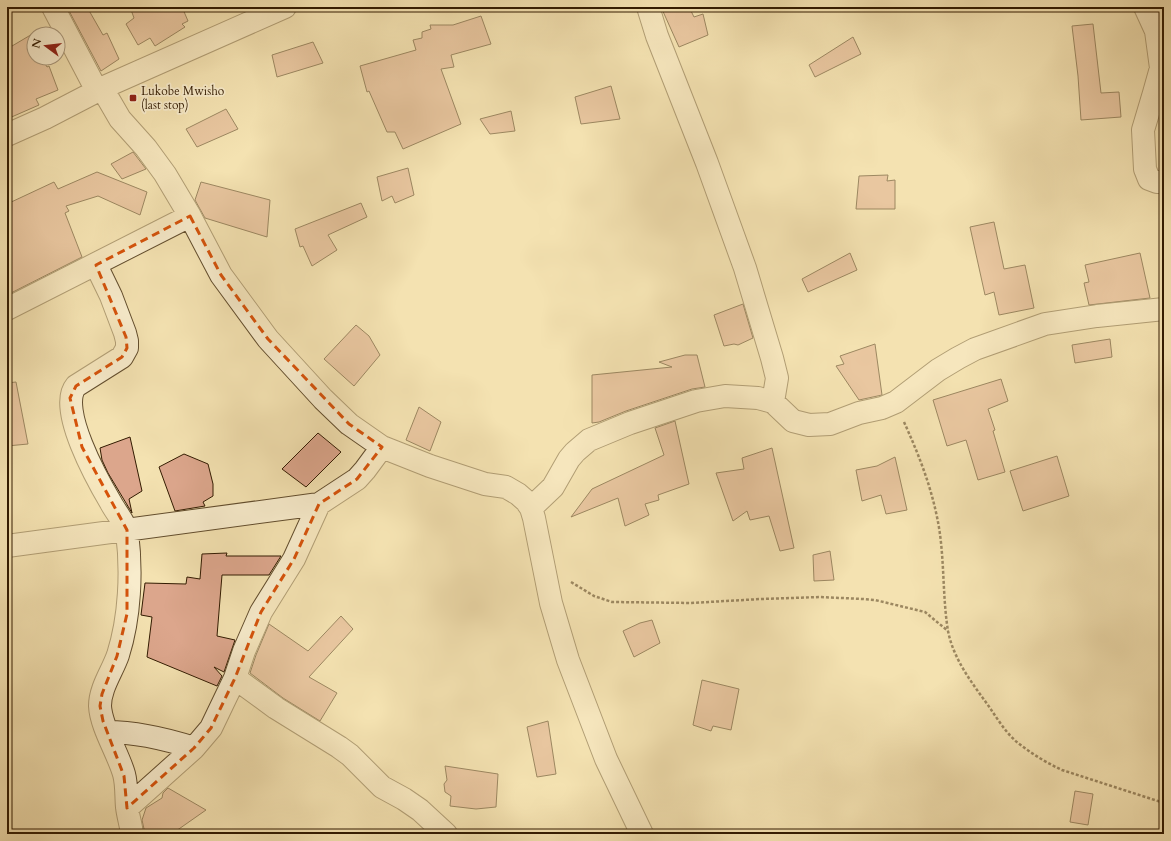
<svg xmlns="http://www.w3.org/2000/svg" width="1171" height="841" viewBox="0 0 1171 841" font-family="Cardo,serif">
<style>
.building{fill:#dca68c;stroke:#321b01}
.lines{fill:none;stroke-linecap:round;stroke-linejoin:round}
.minor-casing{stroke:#624d2d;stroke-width:24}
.path{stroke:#321b01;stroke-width:2.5;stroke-dasharray:3 2;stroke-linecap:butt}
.minor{stroke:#f8eccc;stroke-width:22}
.marked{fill:none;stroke:#d6530b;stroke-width:3;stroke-dasharray:8 5;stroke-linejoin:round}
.poi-dot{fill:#8f2418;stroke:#f8eccc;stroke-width:1.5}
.labels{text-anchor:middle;stroke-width:3.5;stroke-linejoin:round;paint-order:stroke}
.poi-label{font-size:12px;fill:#321b01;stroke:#f8eccc;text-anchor:start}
</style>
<rect width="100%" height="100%" fill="#f4e2b1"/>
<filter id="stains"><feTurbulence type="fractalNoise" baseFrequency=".005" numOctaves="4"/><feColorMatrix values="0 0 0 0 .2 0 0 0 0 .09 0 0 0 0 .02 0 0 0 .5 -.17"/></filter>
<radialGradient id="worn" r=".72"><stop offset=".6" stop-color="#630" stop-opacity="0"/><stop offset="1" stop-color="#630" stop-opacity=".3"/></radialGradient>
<path class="building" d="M 67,7 L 87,7 L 103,35 L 107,33 L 119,59 L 101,71 Z
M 130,7 L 182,7 L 188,21 L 182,24 L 185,27 L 155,46 L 150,38 L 138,45 L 126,24 L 134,18 Z
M 661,7 L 689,7 L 694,17 L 703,14 L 708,35 L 679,47 Z
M 481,16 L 491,44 L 451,55 L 454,67 L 441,69 L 461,124 L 403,149 L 395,132 L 387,132 L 369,91 L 367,92 L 360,66 L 416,50 L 413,40 L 422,38 L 422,32 L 431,29 L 430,25 L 453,25 Z
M 1093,24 L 1101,93 L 1119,92 L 1121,117 L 1081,120 L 1078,76 L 1072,26 Z
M 34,33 L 34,58 L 42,58 L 47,67 L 49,66 L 58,90 L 36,99 L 39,105 L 7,119 L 7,49 Z
M 853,37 L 861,54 L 815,77 L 809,65 Z
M 313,42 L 323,63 L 277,77 L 272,55 Z
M 611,86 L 620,119 L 581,124 L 575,97 Z
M 226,109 L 238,129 L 197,147 L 186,129 Z
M 511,111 L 515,131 L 490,134 L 480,119 Z
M 133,152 L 146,169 L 122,179 L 111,164 Z
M 408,168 L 414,195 L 395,203 L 392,196 L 382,201 L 377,177 Z
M 97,172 L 147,192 L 140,215 L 98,196 L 66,206 L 69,211 L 65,213 L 82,257 L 7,295 L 7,204 L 54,182 L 58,189 Z
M 888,175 L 887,181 L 895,180 L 895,209 L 856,209 L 859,176 Z
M 201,182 L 270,200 L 267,237 L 205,218 L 195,200 Z
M 361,203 L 367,217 L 328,235 L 337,250 L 312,266 L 303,246 L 300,247 L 295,229 Z
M 994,222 L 1004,269 L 1025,265 L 1034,308 L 999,315 L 994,292 L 985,295 L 970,227 Z
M 850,253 L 857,270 L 808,292 L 802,279 Z
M 1140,253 L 1150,298 L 1089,305 L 1084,283 L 1089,282 L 1085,265 Z
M 743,304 L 753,338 L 738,345 L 734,344 L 724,346 L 714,315 Z
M 356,325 L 369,336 L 380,355 L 354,386 L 324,359 Z
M 1110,339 L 1112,357 L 1075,363 L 1072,345 Z
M 875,344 L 882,395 L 859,400 L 836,366 L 844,364 L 840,356 Z
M 685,355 L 697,355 L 705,387 L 692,389 L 626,411 L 599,422 L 592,423 L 592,375 L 672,367 L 659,362 Z
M 1001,379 L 1008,401 L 988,409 L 995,430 L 993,431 L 1005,472 L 978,480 L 966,440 L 947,446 L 933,400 Z
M 16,382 L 28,444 L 7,446 L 7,383 Z
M 419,407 L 441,422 L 430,451 L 406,440 Z
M 675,421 L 689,484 L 658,495 L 659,500 L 645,504 L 649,515 L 625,526 L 618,498 L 571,517 L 592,489 L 664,455 L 655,428 Z
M 318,433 L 341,452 L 306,487 L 282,469 Z
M 130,437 L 142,491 L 129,499 L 132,513 L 108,473 L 102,460 L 100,448 Z
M 772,448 L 794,548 L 780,551 L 769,516 L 750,520 L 747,511 L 733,521 L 716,473 L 744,469 L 742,458 Z
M 184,454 L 208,464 L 213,484 L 213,496 L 203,502 L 205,506 L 175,511 L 159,467 Z
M 1057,456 L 1069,496 L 1023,511 L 1010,471 Z
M 895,457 L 907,510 L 886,514 L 881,495 L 862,501 L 856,470 L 877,466 Z
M 830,551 L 834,580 L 814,581 L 813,555 Z
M 227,553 L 226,556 L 281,556 L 269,575 L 222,575 L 217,636 L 235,640 L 224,672 L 214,667 L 222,676 L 217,686 L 147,657 L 152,617 L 141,615 L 145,583 L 186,584 L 187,577 L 200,579 L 202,554 Z
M 341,616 L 353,629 L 309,677 L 337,693 L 320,721 L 283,698 L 250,673 L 256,655 L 269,624 L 308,651 Z
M 652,620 L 660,643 L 634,657 L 623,631 L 640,623 Z
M 702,680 L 739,689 L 731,730 L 713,726 L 711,731 L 693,725 Z
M 548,721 L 556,774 L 537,777 L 527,727 Z
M 445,766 L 498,774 L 496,807 L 476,809 L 450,806 L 451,796 L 445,792 L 444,784 L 447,780 Z
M 168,788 L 206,810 L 176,831 L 174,834 L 151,834 L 144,829 L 142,820 L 146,808 L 162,798 L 163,793 Z
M 1075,791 L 1093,794 L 1088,825 L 1070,822 Z"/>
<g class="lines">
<defs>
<path id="minor" d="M 53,7 L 97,91
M 648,7 L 657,36 L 707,163 L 745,268 L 772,358 L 777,378 L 773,402
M 1145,7 L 1156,31 L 1161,68 L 1154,93 L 1143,130 L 1145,169 L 1149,179 L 1157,182 L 1164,182
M 102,88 L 120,119 L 146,148 L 165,174 L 190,216 L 221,275 L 268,339 L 323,399 L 349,424 L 382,447 L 430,466 L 485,484 L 506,487 L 518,494 L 526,501 L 531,508 L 534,518 L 551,603 L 568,660 L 606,759 L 642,834
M 7,135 L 45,118 L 97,91 L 102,88 L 285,7
M 96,265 L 111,296 L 125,333 L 127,341 L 127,348 L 122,357 L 76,386 C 57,408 98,481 111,503 C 115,511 126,524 127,532 C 132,571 130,617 118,655 C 112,672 100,688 100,706 C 101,727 118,753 124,774 C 127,785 126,797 127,807 C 128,816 131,825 132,834
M 7,309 L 190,216
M 531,508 L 553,487 L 569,459 L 575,452 L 589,440 L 630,423 L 696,401 L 725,396 L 758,398 L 773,402 L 793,421 L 809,425 L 830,424 L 859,413 L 882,408 L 896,402 L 938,370 L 958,358 L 975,349 L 1045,324 L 1097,316 L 1164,309
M 7,546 L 319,504 L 357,479 L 365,470 L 382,447
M 235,678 L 276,708 L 339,747 L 350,755 L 382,787 L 404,799 L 420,810 L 446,834
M 107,732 C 137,732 166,739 194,748
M 127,808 L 194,748 L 211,728 L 235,678 L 244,651 L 261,612 L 294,559 L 319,504"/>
</defs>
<use href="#minor" class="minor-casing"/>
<path class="path" d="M 904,422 C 918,453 930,483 937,517 C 945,554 942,594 948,631 C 954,661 973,684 990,708 C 998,720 1007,734 1018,743 C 1032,754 1047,763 1062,770 L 1164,803
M 571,582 L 594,596 L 612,602 L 691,603 L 761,599 L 820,597 L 863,599 L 875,600 L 925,612 L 948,631"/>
<use href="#minor" class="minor"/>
</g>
<path d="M0 0H1171V841H0ZM 190,216 L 221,275 L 268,339 L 349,424 L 382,447 L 357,479 L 319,504 L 294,559 L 261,612 L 235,678 L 211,728 L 194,748 L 127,808 L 124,776 L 103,721 L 100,706 L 102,694 L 117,656 L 127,614 L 127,530 L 82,447 L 70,398 L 76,386 L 122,357 L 127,348 L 126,337 L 96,265 Z" fill="#f4e2b1" fill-opacity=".55" fill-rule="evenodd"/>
<path class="marked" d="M 190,216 L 221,275 L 268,339 L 349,424 L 382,447 L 357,479 L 319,504 L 294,559 L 261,612 L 235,678 L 211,728 L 194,748 L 127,808 L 124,776 L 103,721 L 100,706 L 102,694 L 117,656 L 127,614 L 127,530 L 82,447 L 70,398 L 76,386 L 122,357 L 127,348 L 126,337 L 96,265 Z"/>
<rect class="poi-dot" x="129" y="94" width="8" height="8" rx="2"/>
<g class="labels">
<g class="poi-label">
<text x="141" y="95">Lukobe Mwisho<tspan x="141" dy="14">(last stop)</tspan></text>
</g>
</g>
<rect width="1171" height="841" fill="none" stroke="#f4e2b1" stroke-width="24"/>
<rect x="8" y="8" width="1155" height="825" fill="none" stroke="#321b01" stroke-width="2"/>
<rect x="12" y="12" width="1147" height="817" fill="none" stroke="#321b01"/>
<g transform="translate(46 46) rotate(285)"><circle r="19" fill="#f8eccc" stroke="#a9987b"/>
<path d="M0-3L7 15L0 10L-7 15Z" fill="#8f2418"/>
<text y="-6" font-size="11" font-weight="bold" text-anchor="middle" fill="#321b01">N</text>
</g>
<rect width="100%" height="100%" filter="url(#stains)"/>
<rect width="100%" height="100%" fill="url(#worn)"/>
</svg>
